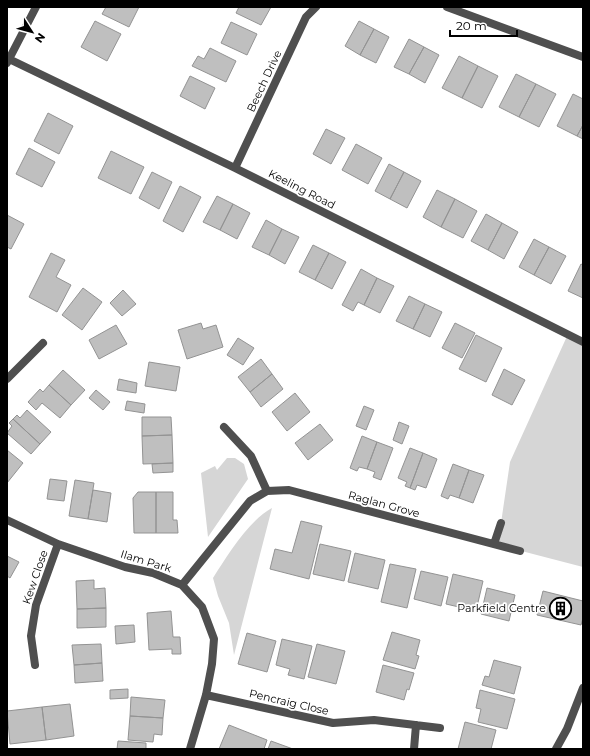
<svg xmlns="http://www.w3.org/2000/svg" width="590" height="756" viewBox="0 0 590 756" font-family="Montserrat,sans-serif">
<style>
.green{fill:#d6d6d6}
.building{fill:#bfbfbf;stroke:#939393}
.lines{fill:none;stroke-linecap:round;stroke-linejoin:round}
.street{stroke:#4f4f4f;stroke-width:8}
.labels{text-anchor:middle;stroke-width:3.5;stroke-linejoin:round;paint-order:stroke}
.street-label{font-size:11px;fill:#000;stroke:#fff}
.poi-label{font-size:11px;fill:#000;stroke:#fff;text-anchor:end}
</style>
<rect width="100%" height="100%" fill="#fff"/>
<path class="green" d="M 568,334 L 583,342 L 583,567 L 494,544 L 501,523 L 510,462 Z
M 227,458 L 235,458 L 244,464 L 248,479 L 208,537 L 201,473 L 215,466 L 217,470 Z
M 272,508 L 234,655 L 229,623 L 218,596 L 213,578 C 227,556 249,520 272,508 Z"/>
<path class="building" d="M 106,7 L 139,7 L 129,27 L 102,14 Z
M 239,7 L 271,7 L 261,25 L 236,13 Z
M 95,21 L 121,34 L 107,61 L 81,47 Z
M 359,21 L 374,29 L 360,55 L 345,46 Z
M 231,22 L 257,34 L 247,55 L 221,43 Z
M 374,29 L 389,37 L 376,63 L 360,55 Z
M 409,39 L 424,47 L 409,74 L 394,67 Z
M 424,47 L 439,55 L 425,83 L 409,74 Z
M 210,48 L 236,61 L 226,82 L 192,66 L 198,56 L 204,59 Z
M 459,56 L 478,66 L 462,98 L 442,88 Z
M 478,66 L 498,76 L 482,108 L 462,98 Z
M 516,74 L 536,84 L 519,117 L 499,107 Z
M 190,76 L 215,88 L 205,109 L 180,96 Z
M 536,84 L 556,94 L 539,127 L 519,117 Z
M 573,94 L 583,99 L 583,125 L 577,136 L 557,126 Z
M 48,113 L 73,126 L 59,154 L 34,141 Z
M 583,125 L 583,139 L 577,136 Z
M 326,129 L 345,138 L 331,164 L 313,154 Z
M 356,144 L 382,158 L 368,184 L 342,170 Z
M 29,148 L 55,162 L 42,187 L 16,174 Z
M 111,151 L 144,167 L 131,194 L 98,178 Z
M 389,164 L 404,172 L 390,199 L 375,191 Z
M 152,172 L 172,182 L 159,209 L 139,198 Z
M 404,172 L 421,181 L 407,208 L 390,199 Z
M 180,186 L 201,197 L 183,232 L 163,221 Z
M 437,190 L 455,199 L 441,227 L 423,217 Z
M 217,196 L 233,204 L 220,230 L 203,222 Z
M 455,199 L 477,211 L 463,238 L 441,227 Z
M 233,204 L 250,213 L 237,239 L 220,230 Z
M 486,214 L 502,223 L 488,250 L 471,241 Z
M 7,215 L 24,224 L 11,249 L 7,247 Z
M 266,220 L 282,229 L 269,255 L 252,247 Z
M 502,223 L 518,232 L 504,259 L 488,250 Z
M 282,229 L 299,237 L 285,264 L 269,255 Z
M 534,239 L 549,247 L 534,275 L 519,267 Z
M 313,245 L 329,253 L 315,280 L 299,272 Z
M 549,247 L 566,256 L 551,284 L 534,275 Z
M 51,253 L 65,260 L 56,277 L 71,285 L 57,312 L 29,297 Z
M 329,253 L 346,262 L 332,289 L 315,280 Z
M 581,264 L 583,265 L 583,298 L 568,291 Z
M 361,269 L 377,278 L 364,305 L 358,302 L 353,311 L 342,305 Z
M 377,278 L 394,286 L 380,313 L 364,305 Z
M 83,288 L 102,302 L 82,330 L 62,315 Z
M 123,290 L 136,304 L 122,316 L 110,303 Z
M 409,296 L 425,304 L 413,329 L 396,321 Z
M 425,304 L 442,312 L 430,337 L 413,329 Z
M 201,323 L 203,329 L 216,325 L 223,347 L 187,359 L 178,330 Z
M 455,323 L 475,333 L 462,358 L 442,348 Z
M 116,325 L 127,344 L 99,359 L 89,340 Z
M 476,335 L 502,348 L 486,382 L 459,369 Z
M 238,338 L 254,348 L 243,365 L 227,355 Z
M 261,359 L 272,374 L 250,392 L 238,377 Z
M 149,362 L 180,367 L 176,391 L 145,386 Z
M 504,369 L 525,380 L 512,405 L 492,395 Z
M 63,370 L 85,390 L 71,405 L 49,385 Z
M 272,374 L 283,389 L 261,407 L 250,392 Z
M 119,379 L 137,383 L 136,393 L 117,390 Z
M 49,385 L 71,405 L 60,418 L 42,403 L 36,410 L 28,402 L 40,389 L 43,392 Z
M 96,390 L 110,402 L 103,410 L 89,398 Z
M 295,393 L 310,412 L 287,431 L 272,412 Z
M 127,401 L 145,404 L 144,413 L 125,410 Z
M 364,406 L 374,410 L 366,430 L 356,426 Z
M 27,410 L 51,432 L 40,444 L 13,419 L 17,415 L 20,418 Z
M 142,417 L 171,417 L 172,435 L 142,436 Z
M 13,419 L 40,444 L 31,454 L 7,433 L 12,426 L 9,423 Z
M 399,422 L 409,426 L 402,444 L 393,440 Z
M 320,424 L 333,440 L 308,460 L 295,443 Z
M 172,435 L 173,463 L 143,464 L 142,436 Z
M 362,436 L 377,442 L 367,469 L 359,467 L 357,471 L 350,468 Z
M 377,442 L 393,448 L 381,480 L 373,477 L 375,472 L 367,469 Z
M 410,448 L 423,453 L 410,488 L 405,486 L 407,482 L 398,478 Z
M 7,450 L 23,463 L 7,483 Z
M 423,453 L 437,459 L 426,488 L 417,485 L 415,490 L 410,488 Z
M 173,463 L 173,472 L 153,473 L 152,464 Z
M 453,464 L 469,470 L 459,498 L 450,495 L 448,499 L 441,496 Z
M 469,470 L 484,475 L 473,503 L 459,498 Z
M 50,479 L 67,481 L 64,501 L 47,499 Z
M 75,480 L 94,483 L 88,519 L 69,516 Z
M 93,490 L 111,493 L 107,522 L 88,519 Z
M 138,492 L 156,492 L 156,533 L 134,533 L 133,498 Z
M 156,492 L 173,492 L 173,520 L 177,520 L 178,533 L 156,533 Z
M 301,521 L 322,526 L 309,579 L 270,569 L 275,549 L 292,553 Z
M 320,544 L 351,551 L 344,581 L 313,574 Z
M 355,553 L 385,560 L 378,589 L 348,582 Z
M 7,556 L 19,562 L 10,578 L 7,576 Z
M 390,564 L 416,569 L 407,608 L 381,602 Z
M 421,571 L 448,577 L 441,606 L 414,599 Z
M 453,574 L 483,581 L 476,611 L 446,604 Z
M 94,580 L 94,589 L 105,588 L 106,608 L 77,609 L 76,581 Z
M 487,588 L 515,595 L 509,621 L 481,614 Z
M 543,591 L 583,601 L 583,618 L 581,625 L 537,615 Z
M 106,608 L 106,627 L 77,628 L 77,609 Z
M 171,611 L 173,637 L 180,637 L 181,654 L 172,654 L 172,649 L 149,650 L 147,613 Z
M 134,625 L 135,642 L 116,644 L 115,626 Z
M 392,632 L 420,640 L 416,655 L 419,656 L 415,669 L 383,660 Z
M 247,633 L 276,641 L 267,672 L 238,664 Z
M 282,639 L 312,646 L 304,679 L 288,675 L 290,669 L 276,665 Z
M 101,644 L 102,663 L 74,665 L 72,645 Z
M 317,644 L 345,651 L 336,684 L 308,677 Z
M 494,660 L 521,667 L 514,694 L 482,685 L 485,676 L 489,677 Z
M 102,663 L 103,681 L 75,683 L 74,665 Z
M 383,665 L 414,673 L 409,690 L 407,689 L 404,700 L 376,692 Z
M 128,689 L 128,698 L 110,699 L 110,690 Z
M 480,690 L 515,699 L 507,729 L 478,722 L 481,709 L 476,708 Z
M 131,697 L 165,700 L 163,718 L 130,716 Z
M 70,704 L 74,736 L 46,740 L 42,707 Z
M 42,707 L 46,740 L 10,744 L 7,711 Z
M 130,716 L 163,718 L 162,735 L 154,734 L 153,742 L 128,740 Z
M 465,722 L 496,730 L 491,749 L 458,749 Z
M 229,725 L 267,740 L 264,749 L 219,749 Z
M 118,741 L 146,743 L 146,749 L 117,749 Z
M 271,741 L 293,749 L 268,749 Z"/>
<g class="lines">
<path class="street" d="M 447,7 L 583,57
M 9,59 L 235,168 L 583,342
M 7,63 L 36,7
M 235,168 L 306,17 L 316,7
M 7,379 L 43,343
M 224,427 L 251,456 L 267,491
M 7,520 L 58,544 L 125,567 L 153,573 L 182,585 L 202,607 L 214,639 L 212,664 L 206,695 L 190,749
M 494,544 L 501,523
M 182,585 L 250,501 L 267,491 L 289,490 L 520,551
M 35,665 L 31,636 L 36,605 L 58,544
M 206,695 L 333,723 L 374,720 L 440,728
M 414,749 L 416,725
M 556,749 L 567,729 L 583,688"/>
</g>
<defs>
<symbol id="building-ring" viewBox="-11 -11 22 22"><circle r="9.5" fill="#fff" stroke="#000" stroke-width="1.5"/><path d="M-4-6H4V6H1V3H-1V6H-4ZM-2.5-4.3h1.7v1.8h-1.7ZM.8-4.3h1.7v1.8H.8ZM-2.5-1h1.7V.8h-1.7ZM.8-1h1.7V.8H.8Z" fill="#000"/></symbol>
</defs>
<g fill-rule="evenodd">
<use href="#building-ring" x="548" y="596" width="25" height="25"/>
</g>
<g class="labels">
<g class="street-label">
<text transform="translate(264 81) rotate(-65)" y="4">Beech Drive</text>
<text transform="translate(302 189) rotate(27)" y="4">Keeling Road</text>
<text transform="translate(384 504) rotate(15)" y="4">Raglan Grove</text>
<text transform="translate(146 561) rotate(17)" y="4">Ilam Park</text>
<text transform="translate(35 577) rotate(-71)" y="4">Kew Close</text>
<text transform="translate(289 702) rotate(13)" y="4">Pencraig Close</text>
</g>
<g class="poi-label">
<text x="546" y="612">Parkfield Centre</text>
</g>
</g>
<rect width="590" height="756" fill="none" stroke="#000000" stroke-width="16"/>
<g transform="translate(32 32) rotate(126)" stroke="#ffffff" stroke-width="3" paint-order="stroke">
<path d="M0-3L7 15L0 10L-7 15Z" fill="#000000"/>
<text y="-6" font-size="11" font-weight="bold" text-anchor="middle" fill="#000000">N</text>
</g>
<path d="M450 30v6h67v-6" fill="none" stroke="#000000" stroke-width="2"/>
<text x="456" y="30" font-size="12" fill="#000000" stroke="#ffffff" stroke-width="3" paint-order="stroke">20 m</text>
</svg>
